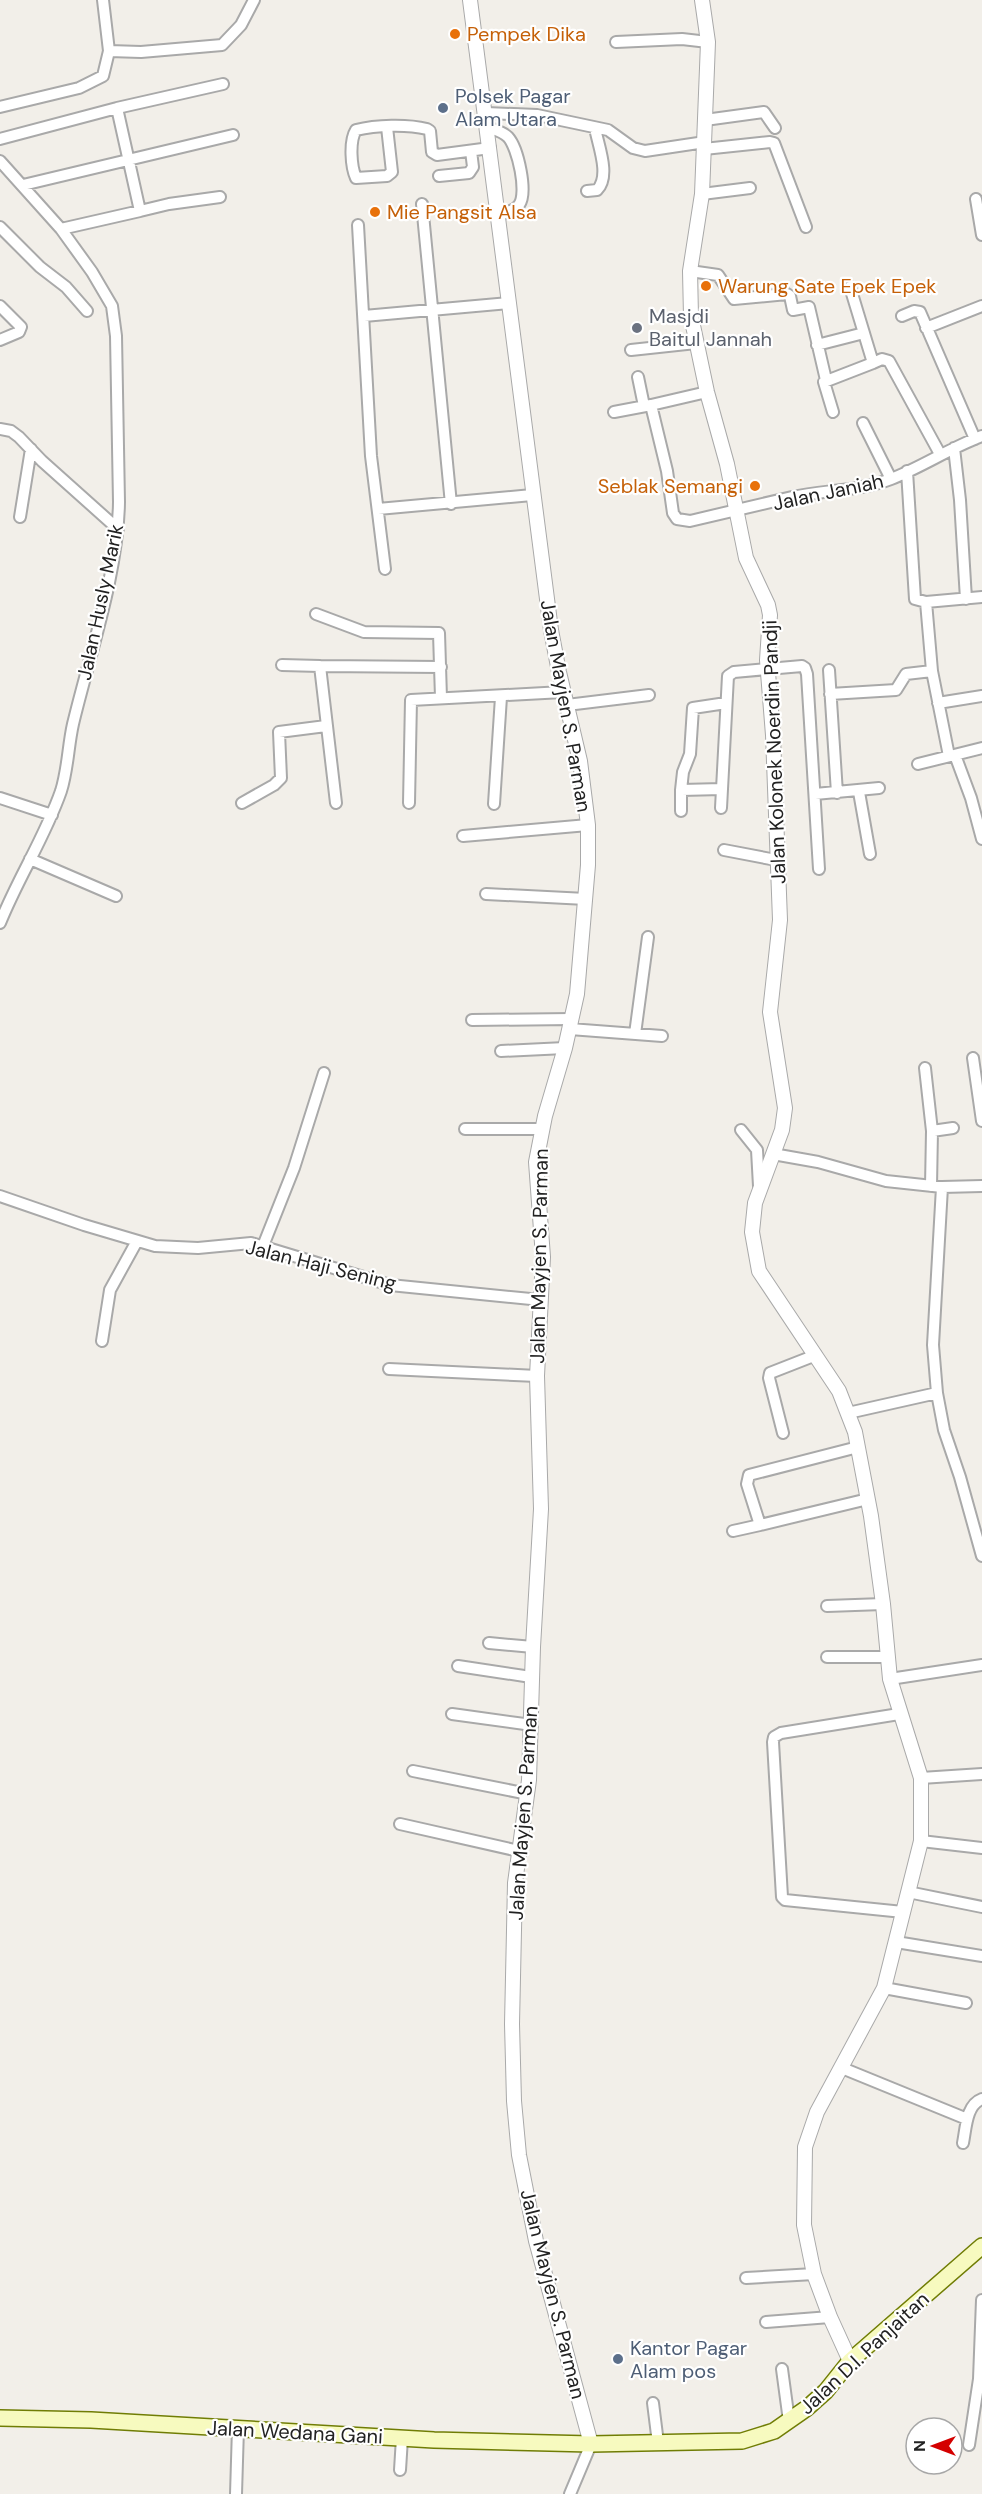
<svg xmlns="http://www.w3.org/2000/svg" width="982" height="2494" viewBox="0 0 982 2494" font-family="'DM Sans',sans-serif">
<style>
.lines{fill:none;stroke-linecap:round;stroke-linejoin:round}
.minor-casing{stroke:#a9a9a9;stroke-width:14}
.tertiary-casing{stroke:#a9a9a9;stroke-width:16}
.secondary-casing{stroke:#707d05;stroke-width:18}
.minor{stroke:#fff;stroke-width:10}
.tertiary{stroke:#fff;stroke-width:14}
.secondary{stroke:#f7fabf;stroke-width:15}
.food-dot{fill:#e8710a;stroke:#fff;stroke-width:2}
.service-dot{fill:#5c6f8a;stroke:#fff;stroke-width:2}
.worship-dot{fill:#6b7280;stroke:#fff;stroke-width:2}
.labels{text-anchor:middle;stroke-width:4.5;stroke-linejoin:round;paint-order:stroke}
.food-label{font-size:20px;fill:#c56008;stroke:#fff;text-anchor:start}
.service-label{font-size:20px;fill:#4e5e75;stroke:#fff;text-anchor:start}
.worship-label{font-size:20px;fill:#5b616d;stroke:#fff;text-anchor:start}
.street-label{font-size:20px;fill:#222;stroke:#fff}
</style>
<rect width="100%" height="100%" fill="#f2efe9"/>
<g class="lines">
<defs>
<path id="minor" d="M 616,42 L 682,39 L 708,42
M 109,51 L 141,52 L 222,45 L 241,25 L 254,0
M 0,107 L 79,88 L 103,76 L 109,51 L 103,0
M 486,113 L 537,115 L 608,130 L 633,148 L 645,151 L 705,142
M 705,120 L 764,112 L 775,128
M 387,127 L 392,172 L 387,176 L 356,178 C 351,167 349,141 356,130 C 376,125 407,124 427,129 L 430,131 L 432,152 L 437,155 L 490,148
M 487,127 C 495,130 502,131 508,137 C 518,148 528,193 519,205 C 515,211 505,213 498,215
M 0,139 L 117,108 L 223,84
M 704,149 L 770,142 L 774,143 L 806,227
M 0,161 L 61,229 L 92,272 L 112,306 L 116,336 L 119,502 C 118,574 90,653 73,724 C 68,746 68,769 61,791 C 45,837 18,878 0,923
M 439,176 L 469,173 L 473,167 L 471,151
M 23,185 L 233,135
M 587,191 L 597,190 C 611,176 598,145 595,128
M 702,194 L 750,188
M 976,199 L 982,235
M 422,204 L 451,504
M 140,211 L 169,204 L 220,197
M 358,225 L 371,456 L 385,569
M 0,227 L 40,267 L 66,287 L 87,311
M 61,229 L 140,211 L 117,108
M 690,271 L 718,275 L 734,299 L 787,294 L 790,296 L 793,310 L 809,307 L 826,380
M 850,287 L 873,363 L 882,359 L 889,361 L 940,454
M 0,306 L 21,327 L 19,332 L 0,340
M 364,316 L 509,303
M 902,316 L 914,311 L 920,312 L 975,439
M 926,328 L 982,306
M 817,345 L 864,333
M 631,350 L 696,343
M 638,377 L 644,406
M 707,392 L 651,405 L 667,471 L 673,513 L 677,519 L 690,521 C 724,513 758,505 792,497 C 825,490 860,491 891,479 C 922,467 950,448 982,436
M 614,412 L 651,405
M 833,412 L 824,382 L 873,363
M 863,423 L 891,479
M 0,429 L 11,431 L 19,437 L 42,461 L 118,529
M 954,448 L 960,500 L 966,599
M 907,471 L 915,599 L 926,602 L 982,597
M 378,509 L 532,495
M 20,517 L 31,449
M 926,602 L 932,671 L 949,756
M 316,614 L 364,632 L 439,633 L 441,698
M 282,665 L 320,666
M 829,670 L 837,793
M 830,694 L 896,690 L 906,674 L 932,671
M 938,703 L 982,696
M 567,705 L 649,695
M 955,755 L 971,798 L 982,839
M 918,764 L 982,748
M 681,790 L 683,772 L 690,754 L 693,708 L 726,703
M 859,792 L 870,854
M 815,794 L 879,788
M 0,798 L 52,815
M 242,803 L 274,785 L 281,778 L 279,732 L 326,726
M 336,803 L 320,666 L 441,667
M 409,803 L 411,700 L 563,692
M 494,804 L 501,697
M 721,808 L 728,676 L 734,672 L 802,666 L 805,668 L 807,674 L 819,869
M 681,811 L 681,790 L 722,789
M 463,836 L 588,825
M 724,850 L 776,860
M 30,859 L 116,896
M 486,894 L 586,899
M 472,1020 L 572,1019
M 570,1029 L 662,1036
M 635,1034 L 648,937
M 501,1051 L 565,1048
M 973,1058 L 982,1121
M 925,1068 L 932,1131 L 931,1186
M 465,1129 L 542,1129
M 741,1130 L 757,1150 L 759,1186
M 932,1131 L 953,1128
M 773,1154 L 818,1162 L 886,1181 L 942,1187 L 982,1186
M 942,1187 L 933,1345 L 937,1393 L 944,1430 L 960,1477 L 982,1556
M 0,1196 L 84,1225 L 155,1246 L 198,1248 L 251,1243 L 390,1285 L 541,1300
M 263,1246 L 294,1168 L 324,1073
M 102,1341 L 110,1290 L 137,1241
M 389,1369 L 537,1376
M 848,1413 L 937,1393
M 783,1433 L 769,1378 L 770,1373 L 816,1355
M 858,1447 L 749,1475 L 747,1484 L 760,1525 L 868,1499
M 733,1531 L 760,1525
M 827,1606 L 883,1604
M 489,1643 L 533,1647
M 827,1657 L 888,1657
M 458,1666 L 531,1677
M 890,1679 L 982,1665
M 452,1714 L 532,1725
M 899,1714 L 781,1733 L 774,1737 L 773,1742 L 782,1897 L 785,1900 L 903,1912
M 413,1771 L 528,1794
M 921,1778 L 982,1774
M 400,1824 L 519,1851
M 921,1841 L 982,1848
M 908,1892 L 982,1907
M 896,1942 L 982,1956
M 884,1988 L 966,2003
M 842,2068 L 967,2119
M 963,2143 C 966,2128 966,2105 982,2099
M 746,2278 L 814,2274
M 766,2322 L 830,2317
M 782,2369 L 789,2421
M 653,2403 L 658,2443
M 969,2445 L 979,2379 L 982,2300
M 400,2470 L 402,2438
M 236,2494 L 238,2428
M 570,2494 L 591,2444"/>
<path id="tertiary" d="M 470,0 L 551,630 L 559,672 L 580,761 L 588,825 L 588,865 L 577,994 L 565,1048 L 545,1116 L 536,1162 L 543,1257 L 537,1376 L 541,1509 L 533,1647 L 529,1780 L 515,1883 L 512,2024 L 514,2101 L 519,2155 L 536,2241 L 591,2444
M 702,0 L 708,42 L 707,68 L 702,194 L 690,271 L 691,316 L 707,392 L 727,464 L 746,558 L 768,605 L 770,615 L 767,660 L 773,735 L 780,920 L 770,1012 L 785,1108 L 782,1130 L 755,1203 L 752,1232 L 759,1271 L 839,1391 L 855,1432 L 871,1516 L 883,1604 L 890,1679 L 921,1778 L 921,1841 L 884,1988 L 817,2112 L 805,2147 L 804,2225 L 814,2274 L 830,2317 L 850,2361"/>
<path id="secondary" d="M 0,2418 L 91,2420 L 434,2440 L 591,2444 L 742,2441 L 774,2431 L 807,2408 L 826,2391 L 850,2361 L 982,2246"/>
</defs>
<use href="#minor" class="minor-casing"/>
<use href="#tertiary" class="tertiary-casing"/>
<use href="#secondary" class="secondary-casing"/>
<use href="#minor" class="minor"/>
<use href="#tertiary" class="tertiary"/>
<use href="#secondary" class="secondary"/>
</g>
<g class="food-dot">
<circle cx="455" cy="34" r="6"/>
<circle cx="375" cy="212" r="6"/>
<circle cx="706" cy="286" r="6"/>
<circle cx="755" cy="486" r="6"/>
</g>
<g class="service-dot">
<circle cx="443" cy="108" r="6"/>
<circle cx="618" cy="2359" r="6"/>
</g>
<circle class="worship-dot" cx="637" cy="328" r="6"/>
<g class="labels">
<g class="food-label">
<text x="467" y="41">Pempek Dika</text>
<text x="387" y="219">Mie Pangsit Alsa</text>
<text x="718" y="293">Warung Sate Epek Epek</text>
<text x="743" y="493" text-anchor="end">Seblak Semangi</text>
</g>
<g class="service-label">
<text x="455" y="103">Polsek Pagar<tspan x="455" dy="23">Alam Utara</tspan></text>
<text x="630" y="2355">Kantor Pagar<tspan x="630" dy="23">Alam pos</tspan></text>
</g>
<g class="worship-label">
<text x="649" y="323">Masjdi<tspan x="649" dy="23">Baitul Jannah</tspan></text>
</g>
<g class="street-label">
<text transform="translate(828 492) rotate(-12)" y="7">Jalan Janiah</text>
<text transform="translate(100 602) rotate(-78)" y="7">Jalan Husly Marik</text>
<text transform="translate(566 706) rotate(80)" y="7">Jalan Mayjen S. Parman</text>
<text transform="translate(774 752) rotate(-92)" y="7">Jalan Kolonek Noerdin Pandji</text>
<text transform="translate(539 1256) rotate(-89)" y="7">Jalan Mayjen S. Parman</text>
<text transform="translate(321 1265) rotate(14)" y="7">Jalan Haji Sening</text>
<text transform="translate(523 1813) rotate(-86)" y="7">Jalan Mayjen S. Parman</text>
<text transform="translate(553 2294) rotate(76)" y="7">Jalan Mayjen S. Parman</text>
<text transform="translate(864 2353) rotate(-43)" y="7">Jalan D.I. Panjaitan</text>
<text transform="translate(295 2432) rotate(3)" y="7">Jalan Wedana Gani</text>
</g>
</g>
<g transform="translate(934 2446) rotate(270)"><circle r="28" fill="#ffffff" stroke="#a7a7a7" stroke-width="1.5"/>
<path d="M0-4.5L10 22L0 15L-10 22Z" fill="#d40000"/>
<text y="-9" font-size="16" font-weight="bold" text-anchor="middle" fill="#222222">N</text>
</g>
</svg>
